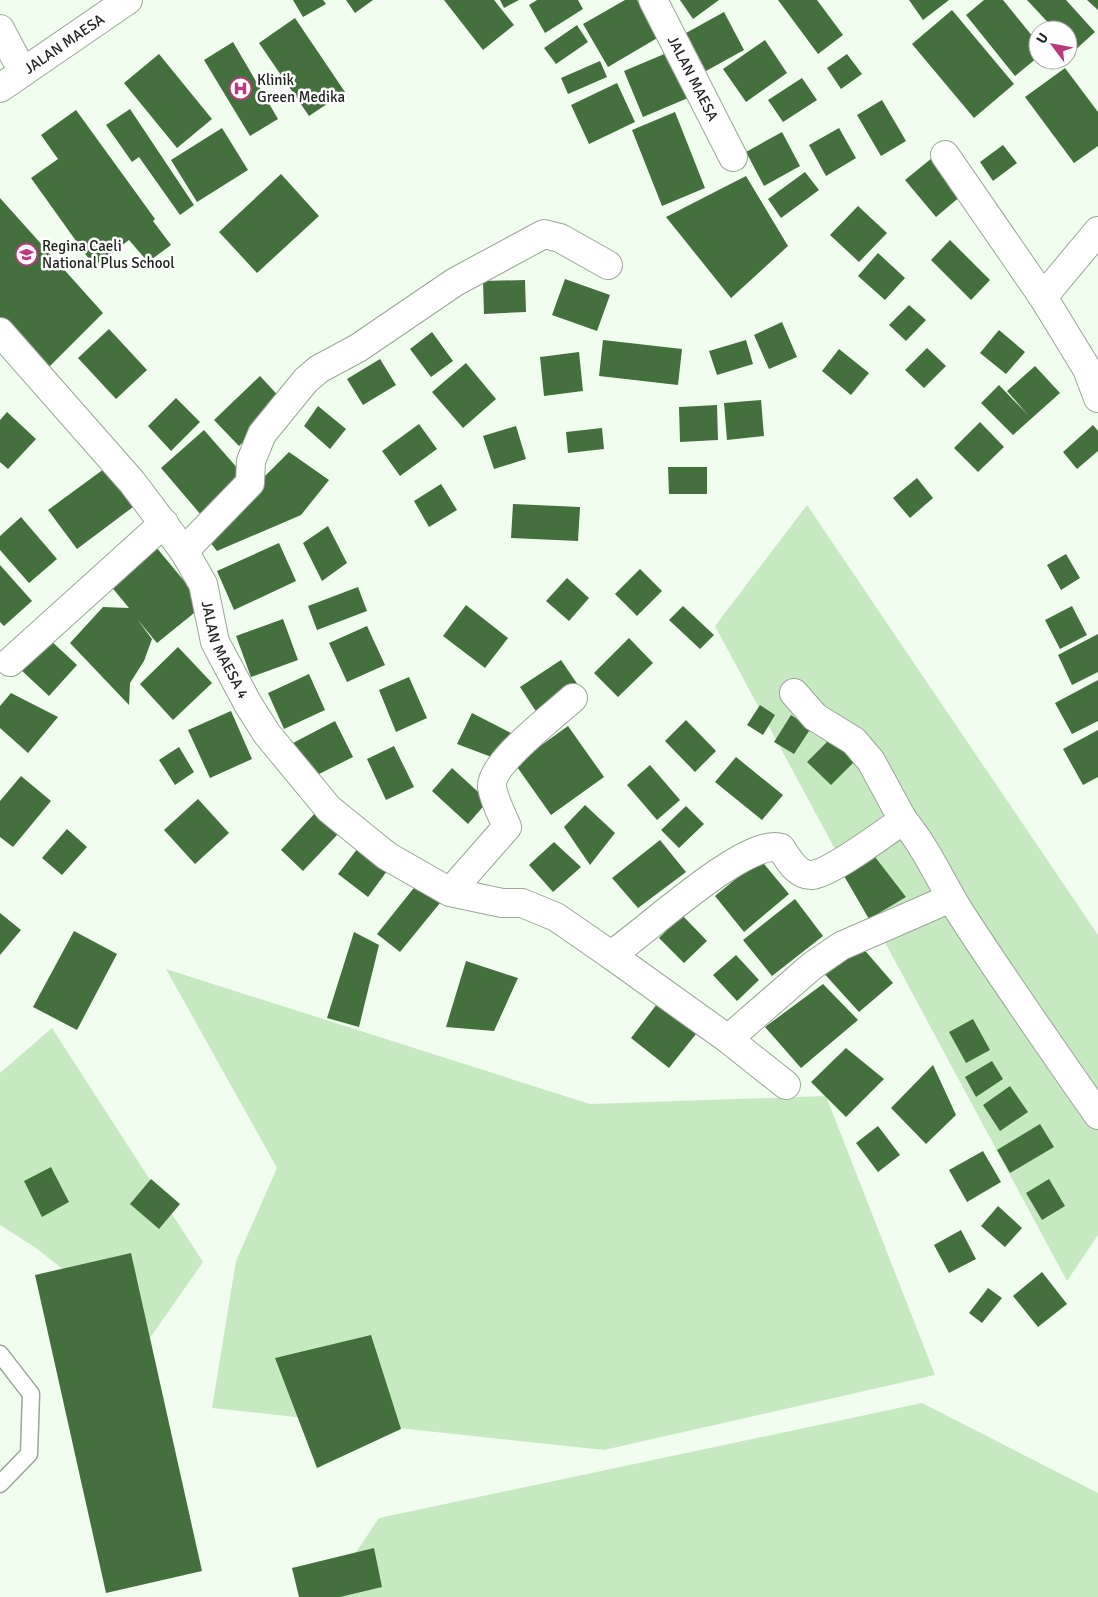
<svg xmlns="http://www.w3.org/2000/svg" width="1098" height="1597" viewBox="0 0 1098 1597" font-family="Signika,sans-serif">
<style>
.green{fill:#c7e9c2}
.building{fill:#44703e}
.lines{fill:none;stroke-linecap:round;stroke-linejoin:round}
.lane-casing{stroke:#9ba699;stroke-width:19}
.street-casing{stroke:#9ba699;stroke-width:30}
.secondary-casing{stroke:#9ba699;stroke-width:30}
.lane{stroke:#fff;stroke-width:16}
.street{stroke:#fff;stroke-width:28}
.secondary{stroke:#fff;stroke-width:28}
.labels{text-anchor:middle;stroke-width:5;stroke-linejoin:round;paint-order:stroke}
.street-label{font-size:15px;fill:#212520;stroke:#fff}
.poi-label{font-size:15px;fill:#212520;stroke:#fff;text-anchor:start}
</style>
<rect width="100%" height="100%" fill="#f1fdef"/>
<path class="green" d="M 807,505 L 1098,935 L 1098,1235 L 1067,1281 L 715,626 Z
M 166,969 L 590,1104 L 826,1096 L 935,1375 L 604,1450 L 212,1408 L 236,1261 L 277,1168 Z
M 52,1028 L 203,1262 L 150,1338 L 36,1248 L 0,1225 L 0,1073 Z
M 922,1403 L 1098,1493 L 1098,1597 L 326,1597 L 379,1518 Z"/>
<path class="building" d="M 293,0 L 323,0 L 326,4 L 303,17 Z
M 346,0 L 373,0 L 355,13 Z
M 444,0 L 494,0 L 514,25 L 483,50 Z
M 500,0 L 519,0 L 504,8 Z
M 537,0 L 578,0 L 583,9 L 545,33 L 529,5 Z
M 625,0 L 637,0 L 659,37 L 608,67 L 583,24 Z
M 680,0 L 719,0 L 693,19 Z
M 778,0 L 817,0 L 843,35 L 818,54 Z
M 909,0 L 949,0 L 923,20 Z
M 984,0 L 1003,0 L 1038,43 L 1038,57 L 1015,76 L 966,15 Z
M 1027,0 L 1066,0 L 1095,32 L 1074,51 L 1068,45 L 1068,30 L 1055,30 Z
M 1087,0 L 1098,0 L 1098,10 Z
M 952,10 L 1014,84 L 974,118 L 912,44 Z
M 724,12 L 744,50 L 706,71 L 686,33 Z
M 295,18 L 345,92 L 309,116 L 259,43 Z
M 577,25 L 588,42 L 556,64 L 544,48 Z
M 765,40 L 787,73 L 746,102 L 723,69 Z
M 233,42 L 278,119 L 250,136 L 204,60 Z
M 669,52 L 688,98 L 643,117 L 624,71 Z
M 159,54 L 212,119 L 177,148 L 124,83 Z
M 847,54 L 862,74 L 841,89 L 827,68 Z
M 600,61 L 607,77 L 568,94 L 561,78 Z
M 1065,68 L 1098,112 L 1098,146 L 1074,163 L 1025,97 Z
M 802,78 L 817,100 L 783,122 L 768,100 Z
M 617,83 L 635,122 L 589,144 L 571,105 Z
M 882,100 L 906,141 L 881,156 L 857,115 Z
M 130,109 L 194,205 L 180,215 L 139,157 L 132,162 L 106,125 Z
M 76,110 L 155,219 L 153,221 L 171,245 L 148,262 L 129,240 L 94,266 L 31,178 L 58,159 L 41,135 Z
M 675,112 L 705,188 L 662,206 L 632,130 Z
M 222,128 L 248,170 L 197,202 L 171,160 Z
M 839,128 L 856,158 L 826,176 L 809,145 Z
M 782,132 L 800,166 L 764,186 L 746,152 Z
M 1003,145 L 1017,163 L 993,181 L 980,162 Z
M 932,158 L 962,195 L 936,217 L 905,180 Z
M 805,172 L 819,190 L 781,218 L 768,199 Z
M 281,174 L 319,216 L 257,273 L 219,232 Z
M 746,176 L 788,246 L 731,298 L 666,217 Z
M 0,198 L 103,313 L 42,374 L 0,322 Z
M 858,206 L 887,233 L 859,262 L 830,235 Z
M 950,240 L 990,280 L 971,300 L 931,260 Z
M 878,253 L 905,278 L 885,300 L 858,276 Z
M 565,279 L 610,295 L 597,331 L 552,315 Z
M 525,280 L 526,312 L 484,314 L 483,281 Z
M 909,305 L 926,320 L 906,341 L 889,325 Z
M 782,322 L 797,357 L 769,369 L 754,335 Z
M 109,329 L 147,370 L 116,399 L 78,358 Z
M 999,330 L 1025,352 L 1006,374 L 980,353 Z
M 432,332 L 453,361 L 431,377 L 410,349 Z
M 603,340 L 682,349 L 678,385 L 599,376 Z
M 746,340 L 753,364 L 717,375 L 709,351 Z
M 927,348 L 946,366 L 924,388 L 905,370 Z
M 839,349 L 869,373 L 851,395 L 822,371 Z
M 579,352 L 583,391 L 544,396 L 540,357 Z
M 380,359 L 396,385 L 363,405 L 347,379 Z
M 466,363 L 496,399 L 463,428 L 432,392 Z
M 1035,366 L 1060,393 L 1013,435 L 981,403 L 999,385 L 1029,416 L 1007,391 Z
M 260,376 L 285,403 L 239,446 L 214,420 Z
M 176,398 L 200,422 L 171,451 L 148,426 Z
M 761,400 L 764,436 L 727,440 L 724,403 Z
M 717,405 L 718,440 L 680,442 L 679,407 Z
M 318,406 L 346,429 L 330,449 L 304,426 Z
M 7,412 L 36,439 L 8,469 L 0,462 L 0,420 Z
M 980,422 L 1004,447 L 978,472 L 954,448 Z
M 419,424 L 437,449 L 400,476 L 382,451 Z
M 1093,425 L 1098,431 L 1098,451 L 1077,469 L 1063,452 Z
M 516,426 L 526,459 L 494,469 L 483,436 Z
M 602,428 L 604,449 L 568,453 L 566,432 Z
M 204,430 L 246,478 L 202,516 L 161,468 Z
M 289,452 L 329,480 L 301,515 L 217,551 L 205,536 Z
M 108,466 L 137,504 L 77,549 L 48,510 Z
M 668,467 L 707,467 L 707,494 L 669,494 Z
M 917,478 L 933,498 L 910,518 L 893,498 Z
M 441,484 L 457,510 L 429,527 L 414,501 Z
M 513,504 L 580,507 L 578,541 L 511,538 Z
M 21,517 L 57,559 L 29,583 L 0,550 L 0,536 Z
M 328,526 L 347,563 L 322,581 L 303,543 Z
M 279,543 L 296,581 L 234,610 L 217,571 Z
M 156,547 L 204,605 L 157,643 L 137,619 L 152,639 L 144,661 L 130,683 L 129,705 L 70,643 L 103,607 L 129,608 L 110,585 Z
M 1066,554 L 1080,578 L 1061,590 L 1047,565 Z
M 0,565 L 32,601 L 4,626 L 0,622 Z
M 640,569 L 662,591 L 637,616 L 615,594 Z
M 567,578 L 589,598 L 569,621 L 546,601 Z
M 358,587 L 367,611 L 317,630 L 308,606 Z
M 466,605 L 508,638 L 485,668 L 443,636 Z
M 683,606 L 714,635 L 700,649 L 669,620 Z
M 1072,606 L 1087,635 L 1060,649 L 1045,620 Z
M 283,619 L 298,660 L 251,677 L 236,636 Z
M 367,626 L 385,665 L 347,682 L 329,643 Z
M 1098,634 L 1098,672 L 1072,685 L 1058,655 Z
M 48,638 L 77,665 L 49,696 L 20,669 Z
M 629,638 L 653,663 L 618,697 L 594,673 Z
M 178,647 L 212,683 L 173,720 L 140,684 Z
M 561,660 L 578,685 L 537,713 L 520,687 Z
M 309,674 L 325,710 L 284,729 L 268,693 Z
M 409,677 L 427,718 L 396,732 L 379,690 Z
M 1098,680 L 1098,721 L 1072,734 L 1055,703 Z
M 11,693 L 58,717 L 28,753 L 0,728 L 0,706 Z
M 760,705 L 775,715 L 763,735 L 747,725 Z
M 231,711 L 252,759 L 210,778 L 188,730 Z
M 472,713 L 513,734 L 502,761 L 457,744 Z
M 791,715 L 811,728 L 794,754 L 774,742 Z
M 686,720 L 716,751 L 695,772 L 665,741 Z
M 335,721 L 353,757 L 311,778 L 293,743 Z
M 568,726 L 604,777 L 551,815 L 515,764 Z
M 1098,730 L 1098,777 L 1083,785 L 1063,749 Z
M 831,738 L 855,761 L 831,785 L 807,762 Z
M 394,746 L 414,787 L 386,800 L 367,759 Z
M 179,747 L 194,772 L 175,785 L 159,760 Z
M 736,757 L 783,795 L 762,820 L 715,782 Z
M 650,765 L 680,800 L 657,820 L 627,785 Z
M 452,768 L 488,801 L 468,824 L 432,791 Z
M 21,776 L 51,801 L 13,847 L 0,837 L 0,801 Z
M 198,799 L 229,833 L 195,864 L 164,830 Z
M 585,805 L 615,833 L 590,865 L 564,827 Z
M 686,806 L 704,824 L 679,848 L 661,830 Z
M 315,813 L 338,834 L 303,871 L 281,850 Z
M 67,829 L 87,847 L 62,875 L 42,858 Z
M 660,840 L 686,872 L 638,908 L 612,878 Z
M 554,842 L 581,867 L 553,892 L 529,865 Z
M 358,848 L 387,871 L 368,897 L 338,874 Z
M 872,853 L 906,897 L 869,919 L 840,869 Z
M 760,859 L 789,894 L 744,932 L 715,896 Z
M 417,884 L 440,903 L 400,952 L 377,934 Z
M 795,899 L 823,936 L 772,976 L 743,940 Z
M 0,913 L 21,930 L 0,955 Z
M 682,915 L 707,941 L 684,963 L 659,938 Z
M 74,931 L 117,954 L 77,1030 L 33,1007 Z
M 354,932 L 379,945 L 359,1027 L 327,1018 Z
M 855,939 L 893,983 L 859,1012 L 821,970 Z
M 736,955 L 759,980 L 737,1001 L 713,975 Z
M 466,961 L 518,978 L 494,1031 L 446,1027 Z
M 823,984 L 858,1020 L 801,1068 L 765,1027 Z
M 657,1004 L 696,1034 L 669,1068 L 631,1038 Z
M 973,1019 L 990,1050 L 966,1063 L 949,1032 Z
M 846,1048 L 884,1079 L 846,1117 L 811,1082 Z
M 992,1061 L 1003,1079 L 976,1097 L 965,1077 Z
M 933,1065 L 956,1115 L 926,1144 L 891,1108 Z
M 1010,1086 L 1028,1112 L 1000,1131 L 983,1105 Z
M 1040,1124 L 1054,1147 L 1010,1173 L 997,1150 Z
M 878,1126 L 900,1155 L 878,1172 L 856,1143 Z
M 983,1151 L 1001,1182 L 967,1202 L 949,1170 Z
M 51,1167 L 69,1202 L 42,1217 L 24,1181 Z
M 151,1179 L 180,1204 L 159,1229 L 130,1204 Z
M 1049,1179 L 1065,1206 L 1042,1220 L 1026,1193 Z
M 998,1206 L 1022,1228 L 1005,1247 L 981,1226 Z
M 961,1230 L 976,1259 L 949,1273 L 934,1245 Z
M 131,1253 L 202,1571 L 106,1593 L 35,1275 Z
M 1042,1272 L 1067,1304 L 1038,1327 L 1013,1296 Z
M 988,1288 L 1002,1298 L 982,1323 L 969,1313 Z
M 371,1335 L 401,1429 L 317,1468 L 275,1358 Z
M 374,1548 L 382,1587 L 340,1597 L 299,1597 L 292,1568 Z"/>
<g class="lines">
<defs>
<path id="lane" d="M 0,1354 L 31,1394 L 29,1454 L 0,1484"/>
<g id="street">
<path id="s1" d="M 653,0 L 733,157"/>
<path d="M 0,29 L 23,72"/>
<path d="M 945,155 L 1043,297 L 1087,369 L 1098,398"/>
<path d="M 1043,297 L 1098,231"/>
<path id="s2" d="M 0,332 L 132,482 L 184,551 L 203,584 L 215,642 L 248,704 L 267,734 L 329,809 L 387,856 L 450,892 L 502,903 L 522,903 L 556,917 L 611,955 C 643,934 747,836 781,848 C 788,859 797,876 812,875 C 831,873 886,832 903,820 C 927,848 941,883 961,914 C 1005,982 1052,1049 1098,1115"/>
<path d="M 184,551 L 250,483 L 251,461 L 262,434 L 306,380 L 319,369 L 358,348 L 455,282 L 544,234 L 560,238 L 608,265"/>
<path d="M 10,662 L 164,523"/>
<path d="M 794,693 L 815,717 L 854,741 L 871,761 L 903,820"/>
<path d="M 450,892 L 507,827 C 502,815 494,800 492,787 C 490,763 555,715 573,698"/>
<path d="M 611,955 L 728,1039 L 812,966 L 841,946 L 951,898"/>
<path d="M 728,1039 L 786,1085"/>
</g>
<g id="secondary">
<path id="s3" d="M 0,88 L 128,0"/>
</g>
</defs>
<use href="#lane" class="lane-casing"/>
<use href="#street" class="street-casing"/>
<use href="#secondary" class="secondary-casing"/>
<use href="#lane" class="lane"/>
<use href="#street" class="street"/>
<use href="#secondary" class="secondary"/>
</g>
<defs>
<symbol id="hospital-ring" viewBox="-11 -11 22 22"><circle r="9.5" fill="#fff" stroke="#bc397f" stroke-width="1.5"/><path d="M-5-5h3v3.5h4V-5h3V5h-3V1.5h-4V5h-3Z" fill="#bc397f"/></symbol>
<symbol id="school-ring" viewBox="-11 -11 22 22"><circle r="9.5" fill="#fff" stroke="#bc397f" stroke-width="1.5"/><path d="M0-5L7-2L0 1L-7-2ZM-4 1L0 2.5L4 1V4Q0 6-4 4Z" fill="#bc397f"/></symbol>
</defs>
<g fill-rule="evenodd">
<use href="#hospital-ring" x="228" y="76" width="25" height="25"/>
<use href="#school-ring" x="14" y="242" width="25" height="25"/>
</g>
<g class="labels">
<g class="street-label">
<text dy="5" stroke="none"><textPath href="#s3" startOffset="78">JALAN MAESA</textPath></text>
<text dy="5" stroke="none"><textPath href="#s1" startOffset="88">JALAN MAESA</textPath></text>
<text dy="5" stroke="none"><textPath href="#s2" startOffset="394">JALAN MAESA 4</textPath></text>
</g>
<g class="poi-label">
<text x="257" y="85">Klinik<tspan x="257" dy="17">Green Medika</tspan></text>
<text x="42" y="251">Regina Caeli<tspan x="42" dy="17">National Plus School</tspan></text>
</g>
</g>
<g transform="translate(1053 45) rotate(302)"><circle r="24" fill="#ffffff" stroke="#a6a8a6"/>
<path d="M0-4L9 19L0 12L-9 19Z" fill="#bc397f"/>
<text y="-8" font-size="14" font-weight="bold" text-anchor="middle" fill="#212520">U</text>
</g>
</svg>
